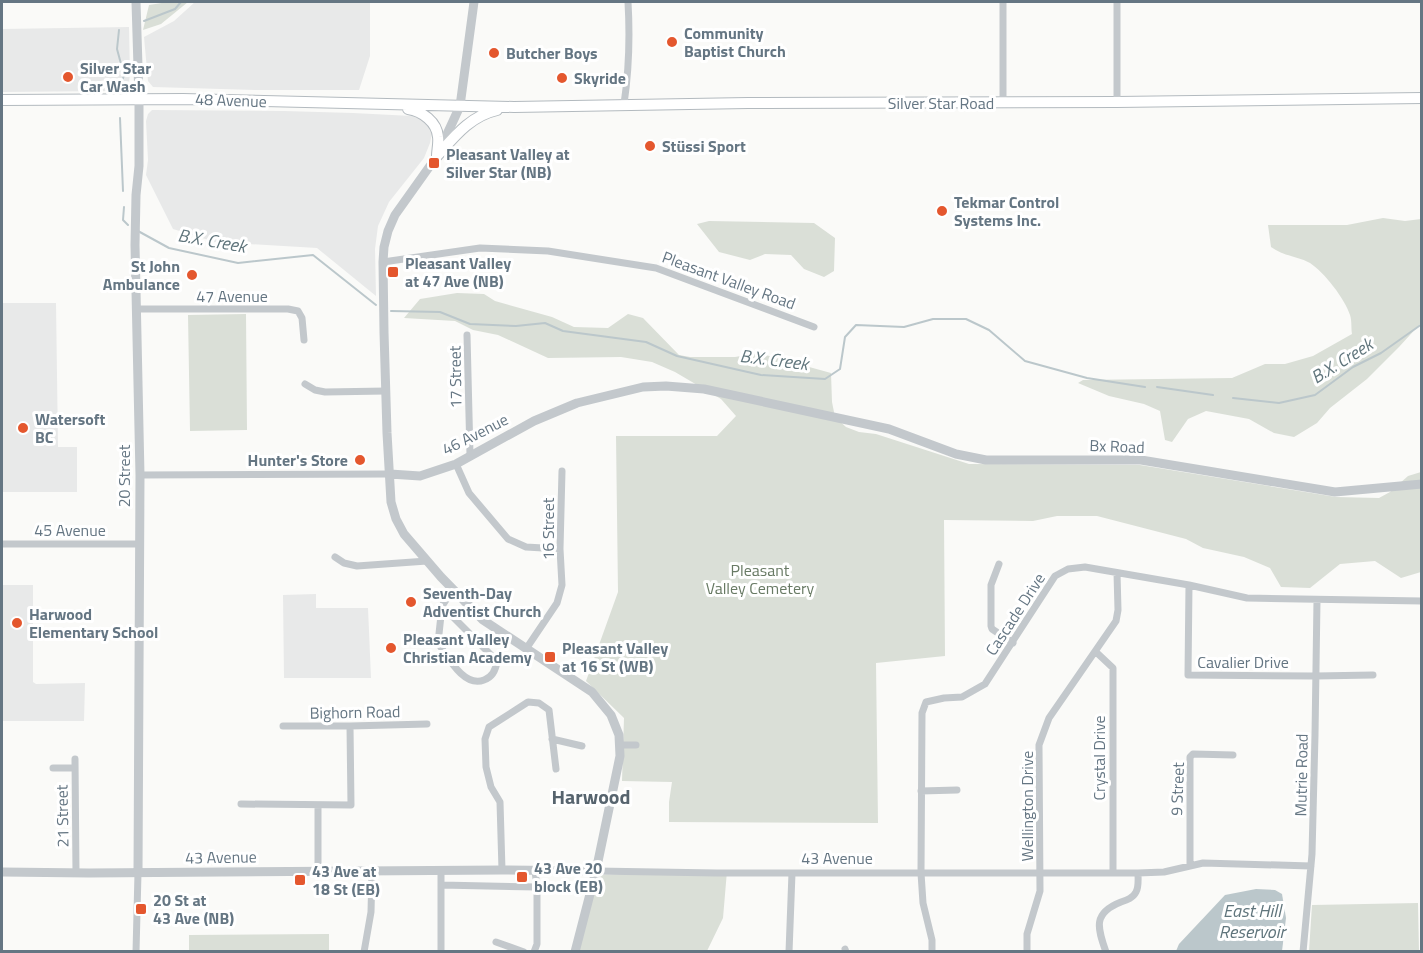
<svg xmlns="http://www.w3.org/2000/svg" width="1423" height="953" viewBox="0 0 1423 953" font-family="'Titillium Web',sans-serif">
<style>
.built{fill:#e8e9e9}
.green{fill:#dadfd7}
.water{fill:#bbc7cb}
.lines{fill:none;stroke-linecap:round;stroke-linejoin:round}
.stream{stroke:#bbc7cb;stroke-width:2}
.secondary-casing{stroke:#b3babf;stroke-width:12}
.minor{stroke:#c3c8cc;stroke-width:7}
.tertiary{stroke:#c3c8cc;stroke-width:9}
.secondary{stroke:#fff;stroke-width:10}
.poi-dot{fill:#e4572e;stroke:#fff;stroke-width:2}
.labels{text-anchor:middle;stroke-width:6;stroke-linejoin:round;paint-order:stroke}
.poi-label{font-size:16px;font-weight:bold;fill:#657683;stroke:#fff;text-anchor:start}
.street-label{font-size:16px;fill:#657683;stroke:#fff}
.park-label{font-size:16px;fill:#687a64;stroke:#fff}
.water-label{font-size:18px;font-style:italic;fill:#60757c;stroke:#fff}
.quarter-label{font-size:20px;font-weight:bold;fill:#57646e;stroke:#fff}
</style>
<rect width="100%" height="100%" fill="#fafaf8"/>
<path class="built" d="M 195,2 L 370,2 L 370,56 L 359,90 L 255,90 L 153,87 L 148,81 L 144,37 L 174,21 Z
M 129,27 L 130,76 L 129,81 L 121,89 L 109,91 L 2,92 L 2,29 Z
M 152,110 L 284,111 L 353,113 L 412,116 L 423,120 L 429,126 L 432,133 L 430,143 L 424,158 L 389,202 L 378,226 L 375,249 L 376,296 L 317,248 L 215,242 L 173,229 L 146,175 L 148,160 L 146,121 L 148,114 Z
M 2,303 L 56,303 L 58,447 L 77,447 L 77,492 L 2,492 Z
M 2,585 L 33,585 L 33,682 L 36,684 L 85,683 L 84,721 L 2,721 Z
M 316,594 L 316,608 L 368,608 L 371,678 L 284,678 L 283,595 Z"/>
<path class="green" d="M 168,2 L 188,2 L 161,24 L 143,30 L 149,5 Z
M 1383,218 L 1405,221 L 1421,219 L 1420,324 L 1399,347 L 1367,379 L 1330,408 L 1317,423 L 1294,437 L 1274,433 L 1249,419 L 1206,411 L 1188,419 L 1172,442 L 1165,440 L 1160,411 L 1144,404 L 1109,396 L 1078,383 L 1083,380 L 1232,378 L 1265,364 L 1285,364 L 1313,356 L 1352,334 C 1351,328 1352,321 1350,315 C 1345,299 1324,272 1310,263 C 1297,256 1283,256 1271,247 L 1268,225 L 1347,225 Z
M 709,221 L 814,223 L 835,238 L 834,271 L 824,277 L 804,269 L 791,255 L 765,254 L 750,260 L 719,252 L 697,224 Z
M 457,293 L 484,294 L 495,301 L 552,317 L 574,327 L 608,328 L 628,314 L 643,318 L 679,355 L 690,357 L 735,357 L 758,353 L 831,373 L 832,402 L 835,417 L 846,427 L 859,432 L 876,434 L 969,464 L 1140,465 L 1336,497 L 1379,498 L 1390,492 L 1408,476 L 1421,472 L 1421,572 L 1401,578 L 1375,561 L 1340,564 L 1310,588 L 1281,587 L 1270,568 L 1244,557 L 1203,548 L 1186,539 L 1097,516 L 1057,516 L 1033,521 L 944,520 L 945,656 L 876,663 L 878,823 L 669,822 L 669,802 L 672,782 L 622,781 L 624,718 L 586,681 L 618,592 L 616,436 L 717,436 L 736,416 L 721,399 L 675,372 L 652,362 L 621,357 L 548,358 L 498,335 L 473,330 L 455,321 L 404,318 L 420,299 Z
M 246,314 L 247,430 L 190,431 L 188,315 Z
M 727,871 L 723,918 L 707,951 L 577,952 L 592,875 Z
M 1418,903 L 1419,951 L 1309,951 L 1312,905 Z
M 329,934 L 329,951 L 189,951 L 189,935 Z"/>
<path class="water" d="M 1256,889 L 1275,890 L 1282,894 L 1286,918 L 1282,951 L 1176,951 L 1179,944 L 1225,895 Z"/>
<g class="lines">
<path class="stream" d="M 144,21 L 175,9 L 181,2
M 119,30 L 117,49 L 124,75 L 120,88
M 120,118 L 123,191
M 124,207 L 123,220 L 128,225
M 138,231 L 169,248 L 238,263 L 313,255 L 376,305
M 391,311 L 440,312 L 470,324 L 516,326 L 545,323 L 563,331 L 646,342 L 677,356 L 761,375 L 825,379 L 840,369 L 845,337 L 856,325 L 904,327 L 933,319 L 966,319 L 989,330 L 1025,361 L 1087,378 L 1145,387
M 1157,387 L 1213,395
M 1233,398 L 1279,403 L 1315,395 L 1353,367 L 1381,353 L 1422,324"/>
<defs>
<path id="secondary" d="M 2,100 L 183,99 L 514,107 L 748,103 L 1117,102 L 1422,98
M 408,109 C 422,111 437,122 438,137 C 439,143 437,150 437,156
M 437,156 C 454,137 470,116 497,110"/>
</defs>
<use href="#secondary" class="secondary-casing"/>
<path class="minor" d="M 1003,2 L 1003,103
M 1117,102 L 1117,2
M 624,104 C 629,70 630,36 628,2
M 383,262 L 480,248 L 548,251 L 656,268 L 814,327
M 136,309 L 288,309 L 298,311 L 302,318 L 304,340
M 467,335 L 470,455
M 305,384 L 315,390 L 325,392 L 386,391
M 456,464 L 469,493 L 508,539 L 526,547 L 560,549
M 140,475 L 390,474
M 2,544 L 139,544
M 335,557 L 344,563 L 357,566 L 427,561
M 999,564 L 991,585 L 991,626 L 992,629 L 1013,643
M 1189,585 L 1188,675 L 1316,676 L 1373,675
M 442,606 L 497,661 C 496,669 493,677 484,680 C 464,688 448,657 438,643 L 442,606 L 453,589
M 526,649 L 557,603 L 562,585 L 560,549 L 562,471
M 1096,652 L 1113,668 L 1113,873
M 283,726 L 350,726 L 427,724
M 552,739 L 582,746
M 620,745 L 636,745
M 75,759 L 76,873
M 53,768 L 75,768
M 921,791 L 957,790
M 241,804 L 351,805 L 350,726
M 318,805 L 318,871
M 1190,866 L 1190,757 L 1193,754 L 1233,755
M 441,870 L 441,952
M 502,870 L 500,802 L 491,787 L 486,767 L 485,739 L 489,727 L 528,702 L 539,703 L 549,710 L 556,769
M 596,871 L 717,873 L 1138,873 L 1164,872 L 1203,863 L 1311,866
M 441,885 L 537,887
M 496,942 L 524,952
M 845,949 L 846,952
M 136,952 L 138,873
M 364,952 L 371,912 L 372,871
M 534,952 L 537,944 L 537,887 L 535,871
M 789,952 L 792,873
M 932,952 L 932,940 L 923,903 L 921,873 L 922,713 L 926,702 L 944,698 L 962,697 L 985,684 L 1055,576 L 1068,569 L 1085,567 L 1189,585 L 1247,598 L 1422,601
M 1027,952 L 1027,934 L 1040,891 L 1039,745 L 1049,718 L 1116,621 L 1118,610 L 1117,573
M 1106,952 C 1097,927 1093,913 1121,902 C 1127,900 1133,898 1136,892 C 1139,887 1138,879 1138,873
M 1303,952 L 1312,854 L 1315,735 L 1317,600"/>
<path class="tertiary" d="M 136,2 L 139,99 L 139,166 L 136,195 L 135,245 L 140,475 L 138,873
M 474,2 L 460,106 L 437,156 L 395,215 L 388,231 L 384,247 L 383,262 L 384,332 L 387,433 L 391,502 L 396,519 L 404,534 L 441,577 L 483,620 L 592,692 L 611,715 L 619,735 L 620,756 L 596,871 L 575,952
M 390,474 L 420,476 L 456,464 L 534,421 L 577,403 L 643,387 L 666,386 L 704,389 L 889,429 L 956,454 L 986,460 L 1141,460 L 1335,492 L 1422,484
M 2,872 L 89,873 L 502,870 L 596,871"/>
<use href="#secondary" class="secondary"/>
</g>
<g class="poi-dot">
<circle cx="672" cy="42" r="6"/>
<circle cx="494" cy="53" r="6"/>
<circle cx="68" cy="77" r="6"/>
<circle cx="562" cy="78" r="6"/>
<circle cx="650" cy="146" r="6"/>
<rect x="428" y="157" width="12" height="12" rx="3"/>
<circle cx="942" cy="211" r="6"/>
<rect x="387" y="266" width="12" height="12" rx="3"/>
<circle cx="192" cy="275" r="6"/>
<circle cx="23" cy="428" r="6"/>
<circle cx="360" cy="460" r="6"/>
<circle cx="411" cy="602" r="6"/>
<circle cx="17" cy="623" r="6"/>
<circle cx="391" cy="648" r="6"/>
<rect x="544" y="651" width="12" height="12" rx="3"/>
<rect x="516" y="871" width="12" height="12" rx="3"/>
<rect x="294" y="874" width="12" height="12" rx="3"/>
<rect x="135" y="903" width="12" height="12" rx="3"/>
</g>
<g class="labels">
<g class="poi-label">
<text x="684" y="39">Community<tspan x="684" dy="18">Baptist Church</tspan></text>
<text x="506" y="59">Butcher Boys</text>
<text x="80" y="74">Silver Star<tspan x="80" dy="18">Car Wash</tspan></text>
<text x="574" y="84">Skyride</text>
<text x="662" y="152">Stüssi Sport</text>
<text x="446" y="160">Pleasant Valley at<tspan x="446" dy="18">Silver Star (NB)</tspan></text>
<text x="954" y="208">Tekmar Control<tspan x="954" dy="18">Systems Inc.</tspan></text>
<text x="405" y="269">Pleasant Valley<tspan x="405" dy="18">at 47 Ave (NB)</tspan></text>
<text x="180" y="272" text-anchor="end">St John<tspan x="180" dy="18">Ambulance</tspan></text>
<text x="35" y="425">Watersoft<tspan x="35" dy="18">BC</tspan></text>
<text x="348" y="466" text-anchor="end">Hunter's Store</text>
<text x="423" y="599">Seventh-Day<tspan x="423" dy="18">Adventist Church</tspan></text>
<text x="29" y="620">Harwood<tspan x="29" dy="18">Elementary School</tspan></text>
<text x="403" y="645">Pleasant Valley<tspan x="403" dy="18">Christian Academy</tspan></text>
<text x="562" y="654">Pleasant Valley<tspan x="562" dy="18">at 16 St (WB)</tspan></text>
<text x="534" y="874">43 Ave 20<tspan x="534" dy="18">block (EB)</tspan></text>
<text x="312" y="877">43 Ave at<tspan x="312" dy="18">18 St (EB)</tspan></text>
<text x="153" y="906">20 St at<tspan x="153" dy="18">43 Ave (NB)</tspan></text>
</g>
<g class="street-label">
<text transform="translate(231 100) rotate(2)" y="6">48 Avenue</text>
<text x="941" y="109">Silver Star Road</text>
<text transform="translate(729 280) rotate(20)" y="6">Pleasant Valley Road</text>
<text x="232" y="302">47 Avenue</text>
<text transform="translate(455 377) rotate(-91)" y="6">17 Street</text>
<text transform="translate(475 434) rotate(-27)" y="6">46 Avenue</text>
<text transform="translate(1117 446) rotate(2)" y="6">Bx Road</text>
<text transform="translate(124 476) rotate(-90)" y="6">20 Street</text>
<text transform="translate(548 529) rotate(-90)" y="6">16 Street</text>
<text x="70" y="536">45 Avenue</text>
<text transform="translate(1015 614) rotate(-57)" y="6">Cascade Drive</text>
<text x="1243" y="668">Cavalier Drive</text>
<text transform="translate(355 712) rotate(-1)" y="6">Bighorn Road</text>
<text transform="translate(1099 758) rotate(-90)" y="6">Crystal Drive</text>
<text transform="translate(1301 775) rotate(-89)" y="6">Mutrie Road</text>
<text transform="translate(1177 789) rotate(-88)" y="6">9 Street</text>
<text transform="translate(1027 806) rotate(-90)" y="6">Wellington Drive</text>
<text transform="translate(62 816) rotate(-91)" y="6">21 Street</text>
<text transform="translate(221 857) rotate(-1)" y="6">43 Avenue</text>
<text x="837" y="864">43 Avenue</text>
</g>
<g class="park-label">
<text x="760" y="576">Pleasant<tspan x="760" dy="18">Valley Cemetery</tspan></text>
</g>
<g class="water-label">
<text transform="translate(212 241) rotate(10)" y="6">B.X. Creek</text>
<text transform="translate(774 360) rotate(7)" y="6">B.X. Creek</text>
<text transform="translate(1342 361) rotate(-32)" y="6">B.X. Creek</text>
<text x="1252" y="917">East Hill<tspan x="1252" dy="21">Reservoir</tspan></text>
</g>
<g class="quarter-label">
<text x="591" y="804">Harwood</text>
</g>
</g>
<rect width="1423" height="953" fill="none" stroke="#657683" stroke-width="6"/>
</svg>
